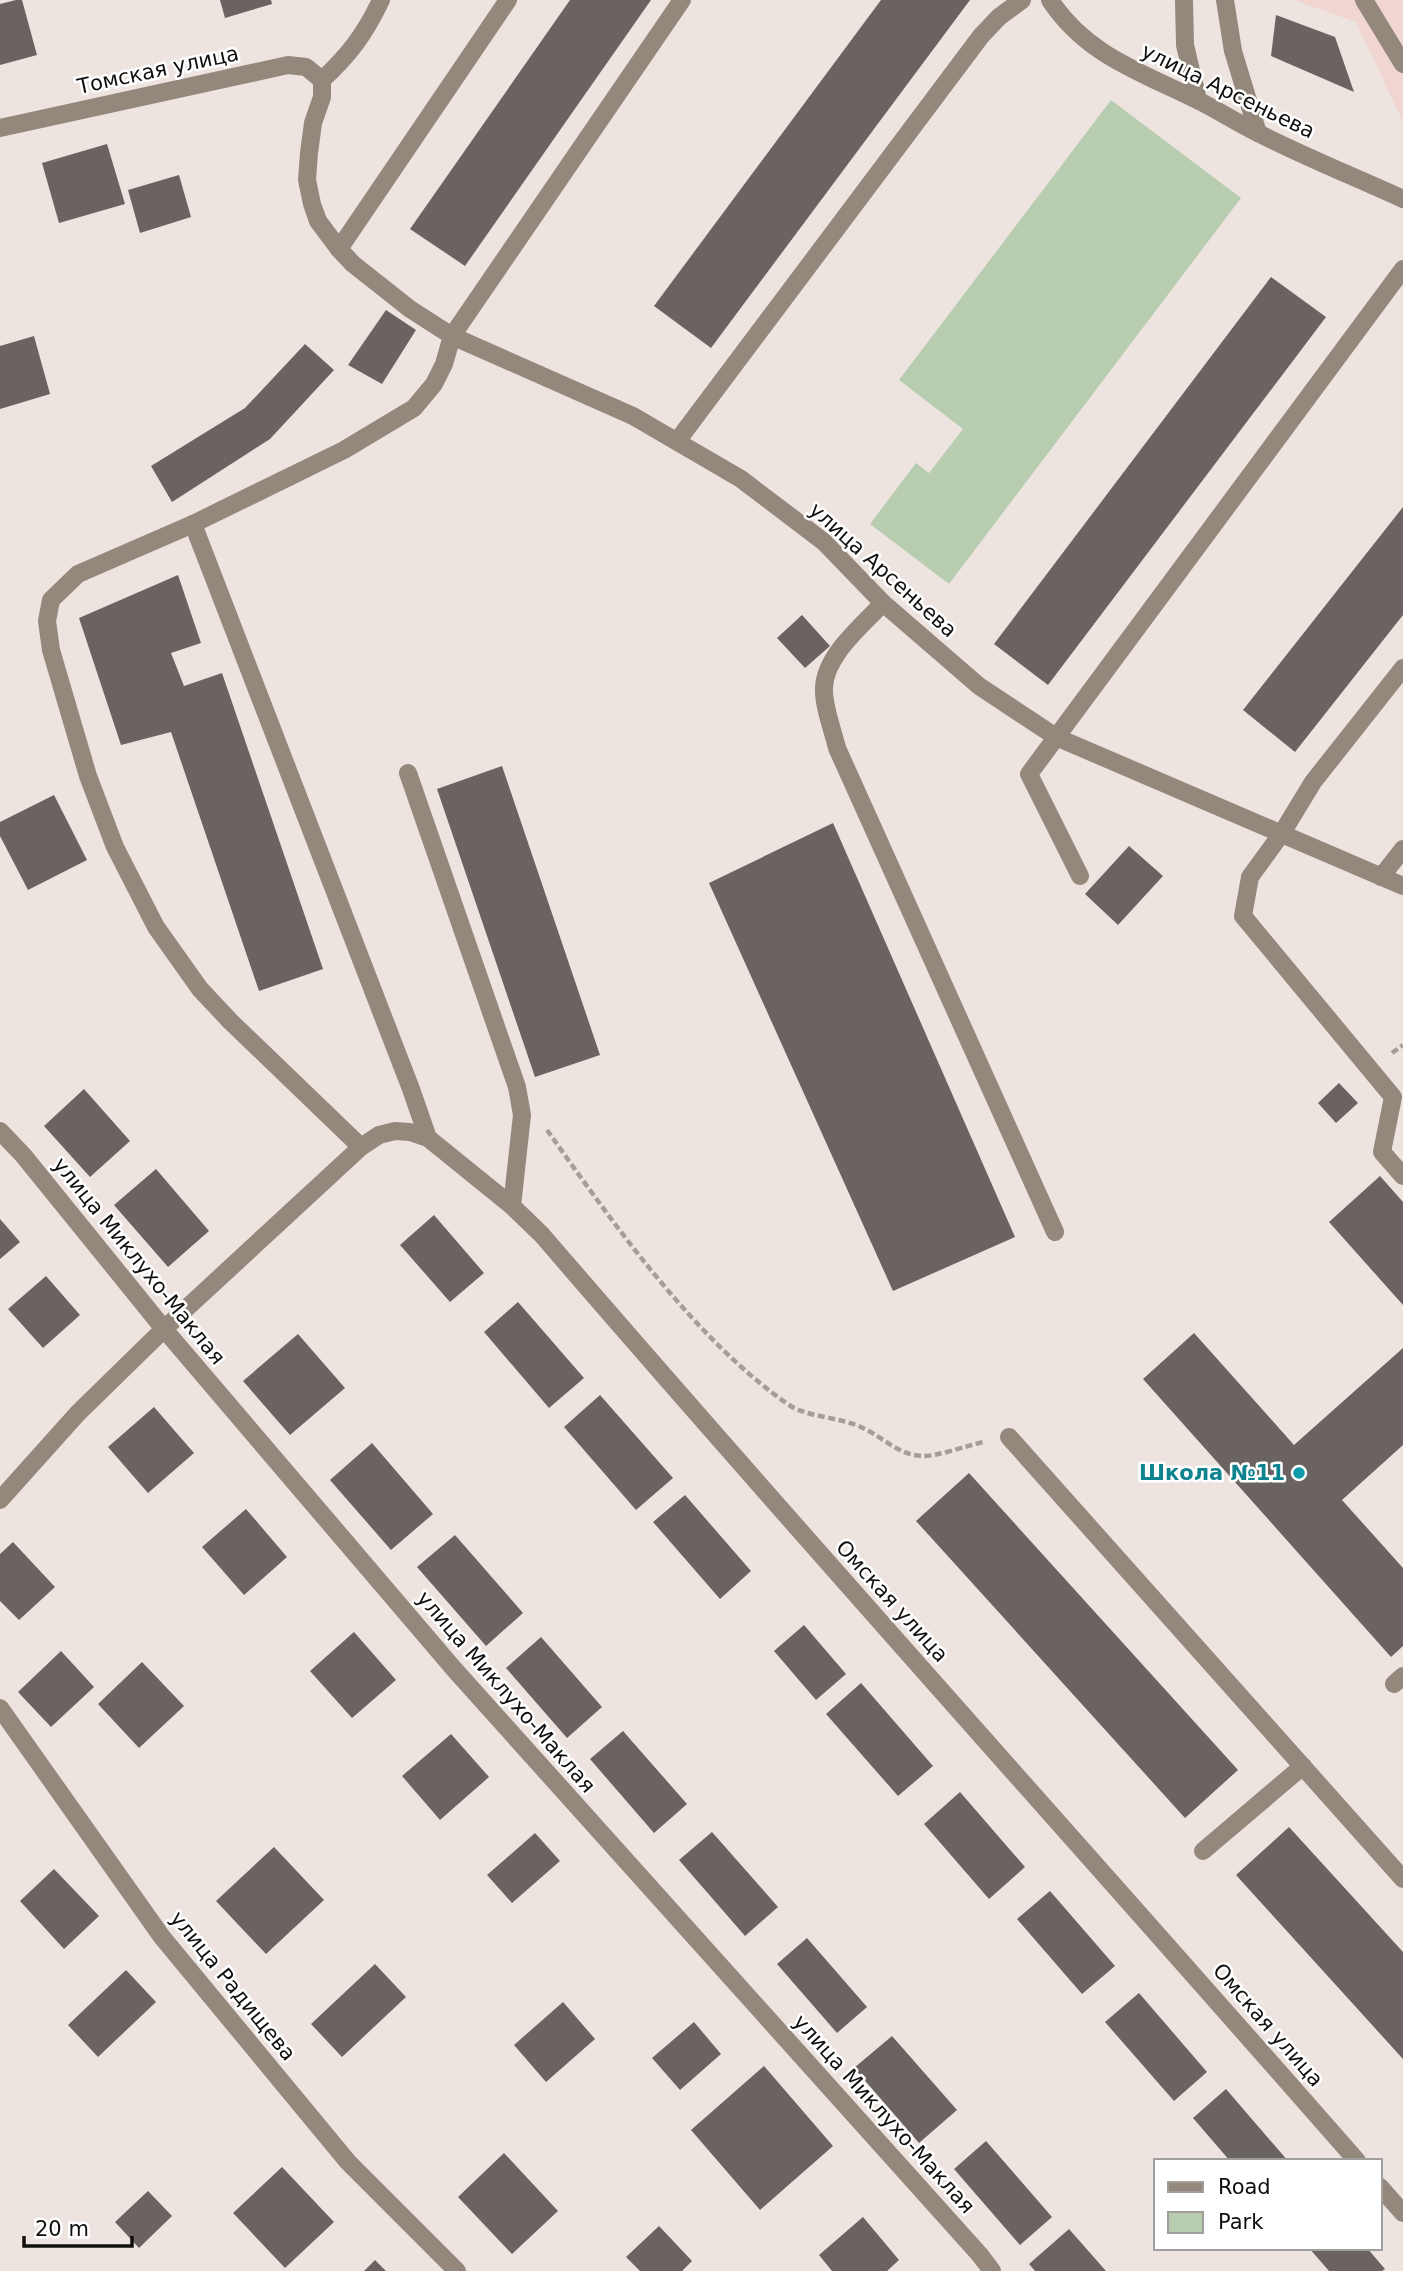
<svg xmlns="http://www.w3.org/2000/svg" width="1403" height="2271" viewBox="0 0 1403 2271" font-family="'DejaVu Sans',sans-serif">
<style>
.industrial{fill:#f0d5d1}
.green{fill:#b8cdb0}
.building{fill:#6b6362}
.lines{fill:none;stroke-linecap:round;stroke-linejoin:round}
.path{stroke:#a49d9a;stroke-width:4.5;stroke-dasharray:7 3.5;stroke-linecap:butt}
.service{stroke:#94887d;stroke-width:18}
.minor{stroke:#94887d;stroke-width:18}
.culture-dot{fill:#0f9aa8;stroke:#fff;stroke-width:2.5}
.labels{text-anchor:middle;stroke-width:5;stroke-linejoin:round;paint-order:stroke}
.street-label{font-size:21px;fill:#110f0d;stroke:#fff}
.culture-label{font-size:21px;font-weight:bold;fill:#0d838f;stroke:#fff;text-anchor:end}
</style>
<rect width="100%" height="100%" fill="#ede4e0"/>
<path class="industrial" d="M 1294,0 L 1403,0 L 1403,122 L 1356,22 Z"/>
<path class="green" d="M 1111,100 L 1241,198 L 949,584 L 870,524 L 916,463 L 929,473 L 963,429 L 899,380 Z"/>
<path class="building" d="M 16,0 L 22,0 L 37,55 L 0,65 L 0,4 Z
M 220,0 L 271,0 L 272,4 L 225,18 Z
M 570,0 L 651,0 L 465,266 L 410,229 Z
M 881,0 L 970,0 L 711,348 L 654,306 Z
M 1276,15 L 1335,37 L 1354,92 L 1271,56 Z
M 107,144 L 125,204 L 59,223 L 42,163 Z
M 179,175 L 191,217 L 140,233 L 128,190 Z
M 1271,277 L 1326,317 L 1048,685 L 994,644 Z
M 386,310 L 416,330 L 382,384 L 348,365 Z
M 34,336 L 50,394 L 0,409 L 0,346 Z
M 305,344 L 334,370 L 270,439 L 172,502 L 151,466 L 245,408 Z
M 1403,507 L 1403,615 L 1295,752 L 1243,710 Z
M 178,575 L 201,643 L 171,653 L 184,686 L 222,673 L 323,969 L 259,991 L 171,732 L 121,745 L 79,618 Z
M 802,615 L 830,646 L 805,668 L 777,638 Z
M 502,766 L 600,1055 L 535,1077 L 437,789 Z
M 54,795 L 87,860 L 28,890 L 0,836 L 0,822 Z
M 833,823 L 1015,1237 L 893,1291 L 709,883 Z
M 1129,846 L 1163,876 L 1118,925 L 1085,894 Z
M 1339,1083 L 1358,1103 L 1336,1123 L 1318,1103 Z
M 84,1089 L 130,1141 L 90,1177 L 44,1126 Z
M 156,1169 L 209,1231 L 168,1267 L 114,1205 Z
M 1380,1176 L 1403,1202 L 1403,1305 L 1329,1222 Z
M 434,1215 L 484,1273 L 450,1302 L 400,1245 Z
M 0,1219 L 20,1242 L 0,1259 Z
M 46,1276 L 80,1315 L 43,1348 L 8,1309 Z
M 518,1302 L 584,1378 L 549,1408 L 484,1332 Z
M 1194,1333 L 1294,1445 L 1403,1348 L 1403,1445 L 1342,1500 L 1403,1568 L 1403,1646 L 1391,1657 L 1143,1379 Z
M 298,1334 L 345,1388 L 290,1435 L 243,1381 Z
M 600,1395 L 673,1478 L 636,1510 L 564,1427 Z
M 154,1407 L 194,1453 L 148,1493 L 108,1447 Z
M 372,1443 L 433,1514 L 391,1550 L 330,1480 Z
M 969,1473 L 1238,1770 L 1185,1818 L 916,1521 Z
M 685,1495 L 751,1571 L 720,1599 L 653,1522 Z
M 246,1509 L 287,1557 L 244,1595 L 202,1547 Z
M 455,1535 L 523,1613 L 486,1646 L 417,1567 Z
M 13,1542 L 55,1587 L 19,1620 L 0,1601 L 0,1554 Z
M 804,1625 L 846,1674 L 816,1700 L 774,1651 Z
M 354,1632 L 396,1680 L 352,1718 L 310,1671 Z
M 541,1637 L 602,1707 L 567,1738 L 506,1668 Z
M 61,1651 L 94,1687 L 51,1727 L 18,1692 Z
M 142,1662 L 184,1706 L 139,1748 L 98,1704 Z
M 861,1683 L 933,1766 L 898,1796 L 826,1714 Z
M 623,1731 L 687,1804 L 654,1833 L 590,1759 Z
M 451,1734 L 489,1777 L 440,1820 L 402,1776 Z
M 960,1792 L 1025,1867 L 989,1899 L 924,1824 Z
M 1289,1827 L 1403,1952 L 1403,2059 L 1236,1875 Z
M 712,1832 L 778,1907 L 745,1936 L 679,1860 Z
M 535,1833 L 560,1861 L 512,1903 L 487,1875 Z
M 274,1847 L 324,1900 L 266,1954 L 216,1901 Z
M 54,1869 L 99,1916 L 64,1949 L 20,1901 Z
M 1050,1891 L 1115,1966 L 1082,1994 L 1017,1919 Z
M 807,1938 L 867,2007 L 837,2033 L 777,1964 Z
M 375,1964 L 406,1997 L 342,2057 L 311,2024 Z
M 126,1970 L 156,2002 L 98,2057 L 68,2025 Z
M 1139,1993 L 1207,2072 L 1174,2101 L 1105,2022 Z
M 563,2002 L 595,2039 L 546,2082 L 514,2045 Z
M 694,2022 L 721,2054 L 680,2090 L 652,2058 Z
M 892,2036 L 957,2110 L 919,2143 L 854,2068 Z
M 764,2066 L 833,2146 L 760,2210 L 691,2130 Z
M 1226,2089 L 1288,2161 L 1230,2161 L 1193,2118 Z
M 986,2141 L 1052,2217 L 1020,2245 L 954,2169 Z
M 504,2153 L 558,2211 L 512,2254 L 458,2197 Z
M 282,2167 L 334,2222 L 285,2268 L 233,2213 Z
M 148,2191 L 172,2216 L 139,2248 L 115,2222 Z
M 863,2217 L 899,2260 L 887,2271 L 832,2271 L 819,2255 Z
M 659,2226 L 692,2261 L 682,2271 L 640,2271 L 626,2257 Z
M 1069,2229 L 1106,2271 L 1035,2271 L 1029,2264 Z
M 1309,2248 L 1367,2248 L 1385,2269 L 1382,2271 L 1329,2271 Z
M 375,2260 L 386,2271 L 364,2271 Z"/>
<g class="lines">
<path class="path" d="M 1392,1053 L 1403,1045
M 547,1130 C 613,1223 695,1340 789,1405 C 809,1418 843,1417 865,1429 C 885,1439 899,1455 922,1456 C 936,1457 968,1445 984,1442"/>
<path class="service" d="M 1184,0 L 1185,45 L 1198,100
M 1225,0 L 1233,51 L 1258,133
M 1364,0 L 1403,64
M 339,249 L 508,0
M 452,336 L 682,0
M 678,440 L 981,36 L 999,17 L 1022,0
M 193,524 L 411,1089 L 428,1138
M 883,603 C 862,626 825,655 824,688 C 823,705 833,731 837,748 L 1055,1232
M 1403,668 L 1313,782 L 1282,833 L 1250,877 L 1243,916 L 1393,1097 L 1382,1152 L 1403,1176
M 408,773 L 517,1087 L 522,1115 L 512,1206
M 1080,876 L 1029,774 L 1403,269
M 1381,877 L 1403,849
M 1009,1437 L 1403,1879
M 1394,1684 L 1403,1676
M 1203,1851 L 1303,1766"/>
<path class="minor" d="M 381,0 C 365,34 349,55 322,80 L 322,97 L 313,123 L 309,153 L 307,180 L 312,204 L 318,221 L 339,249 L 353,264 L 410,309 L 452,336 L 633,416 L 741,479 L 824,542 L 883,603 L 979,686 L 1056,737 L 1403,886
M 1050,0 C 1086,55 1141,72 1197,100 C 1218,110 1237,123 1258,133 C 1305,157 1355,177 1403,199
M 0,128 L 288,65 L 306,67 L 322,80
M 0,1131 L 23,1155 L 164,1329 L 454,1669 L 980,2255 L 992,2271
M 361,1147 L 230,1021 L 200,989 L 156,927 L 115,847 L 88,776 L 51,650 L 47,621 L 51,600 L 78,574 L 193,524 L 344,450 L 414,408 L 434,384 L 444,364 L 452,336
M 0,1500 L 78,1413 L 164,1329 L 361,1147 L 379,1135 L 395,1131 L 410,1132 L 428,1138 L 512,1206 L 542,1235 C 810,1547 1086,1851 1357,2161
M 0,1708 L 162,1937 L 348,2162 L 457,2271
M 1380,2187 L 1403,2213"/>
</g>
<circle class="culture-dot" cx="1299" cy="1473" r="7"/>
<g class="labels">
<g class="street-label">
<text transform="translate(158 70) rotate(-12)" y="7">Томская улица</text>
<text transform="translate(1228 91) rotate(26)" y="7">улица Арсеньева</text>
<text transform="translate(883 570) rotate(42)" y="7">улица Арсеньева</text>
<text transform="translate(139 1261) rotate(51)" y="7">улица Миклухо-Маклая</text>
<text transform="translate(892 1601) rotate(48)" y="7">Омская улица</text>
<text transform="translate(506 1692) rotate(49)" y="7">улица Миклухо-Маклая</text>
<text transform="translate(233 1986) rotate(51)" y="7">улица Радищева</text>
<text transform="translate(1268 2025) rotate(49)" y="7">Омская улица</text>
<text transform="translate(884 2114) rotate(48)" y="7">улица Миклухо-Маклая</text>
</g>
<g class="culture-label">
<text x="1285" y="1480">Школа №11</text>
</g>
</g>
<rect x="1154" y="2159" width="228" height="91" fill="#ffffff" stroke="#a09f9e" stroke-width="2"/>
<rect x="1168" y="2182" width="35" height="10" fill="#94887d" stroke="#a09f9e" stroke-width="2"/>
<text x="1218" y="2194" font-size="21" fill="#110f0d">Road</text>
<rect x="1168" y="2212" width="35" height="21" fill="#b8cdb0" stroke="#a09f9e" stroke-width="2"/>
<text x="1218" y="2229" font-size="21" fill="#110f0d">Park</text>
<path d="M24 2236v10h108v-10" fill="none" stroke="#110f0d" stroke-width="3.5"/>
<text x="35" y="2236" font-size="21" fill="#110f0d" stroke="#ffffff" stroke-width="5" paint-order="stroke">20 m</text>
</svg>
